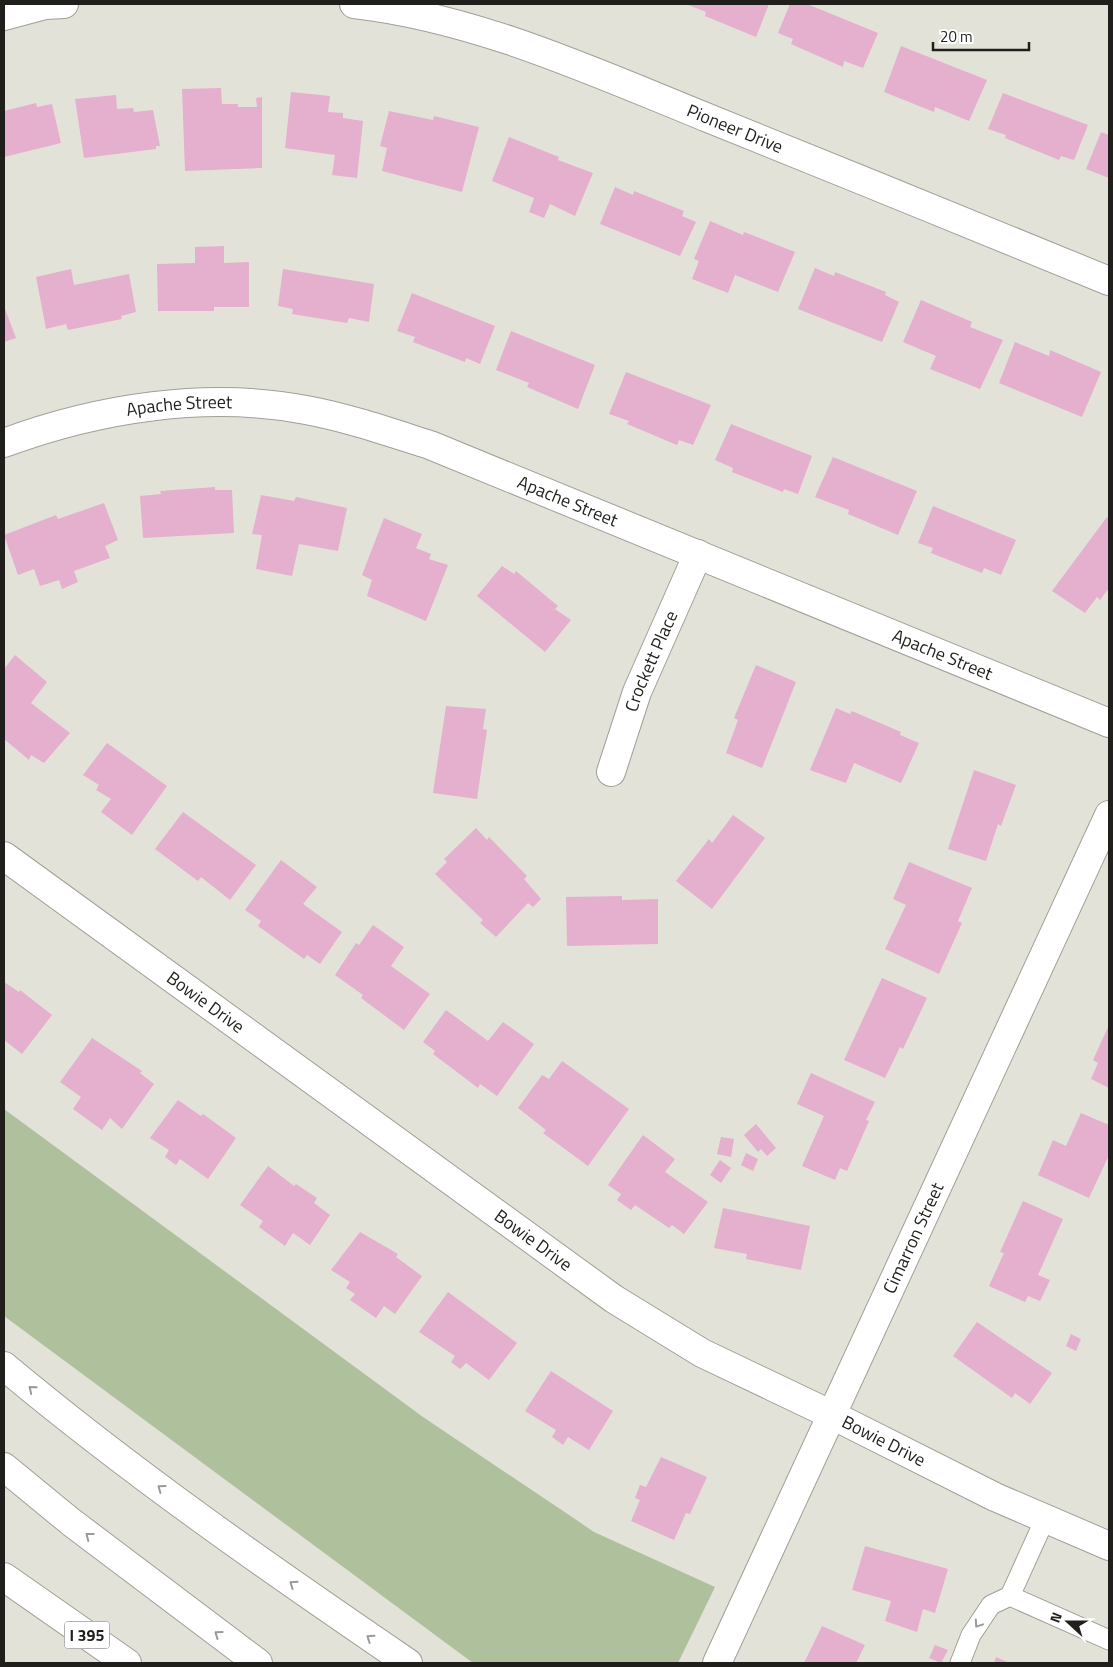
<svg xmlns="http://www.w3.org/2000/svg" width="1113" height="1667" viewBox="0 0 1113 1667" font-family="'Titillium Web',sans-serif">
<style>
.green{fill:#afc09c}
.building{fill:#e5afce}
.lines{fill:none;stroke-linecap:round;stroke-linejoin:round}
.service-casing{stroke:#a09f97;stroke-width:21}
.minor-casing{stroke:#a09f97;stroke-width:30}
.motorway-casing{stroke:#a09f97;stroke-width:30}
.service{stroke:#fff;stroke-width:19}
.minor{stroke:#fff;stroke-width:28}
.motorway{stroke:#fff;stroke-width:28}
.oneway{stroke:#9b9a99}
.labels{text-anchor:middle;stroke-width:4.5;stroke-linejoin:round;paint-order:stroke}
.shield{fill:#fff;stroke:#636260;stroke-width:1}
.shield-label{font-size:16px;font-weight:bold;fill:#201f1c}
.street-label{font-size:18px;fill:#201f1c;stroke:#fff}
</style>
<rect width="100%" height="100%" fill="#e3e2d9"/>
<path class="green" d="M 4,1109 L 423,1417 L 572,1517 L 594,1532 L 715,1587 L 678,1663 L 473,1663 L 4,1316 Z"/>
<path class="building" d="M 686,4 L 769,4 L 756,37 L 705,16 L 706,12 Z
M 790,4 L 807,4 L 878,33 L 863,68 L 844,61 L 843,67 L 791,44 L 793,39 L 778,33 Z
M 901,46 L 987,80 L 969,121 L 935,107 L 934,112 L 884,92 Z
M 221,88 L 222,104 L 238,104 L 238,107 L 257,107 L 256,98 L 262,97 L 262,168 L 185,171 L 182,89 Z
M 291,92 L 330,96 L 328,112 L 343,113 L 343,118 L 363,121 L 357,178 L 332,175 L 335,155 L 285,148 Z
M 1003,93 L 1088,125 L 1074,160 L 1061,156 L 1059,160 L 1005,138 L 1006,135 L 988,129 Z
M 116,95 L 117,109 L 133,108 L 134,112 L 153,110 L 160,146 L 156,146 L 156,149 L 84,158 L 75,99 Z
M 36,103 L 37,107 L 52,104 L 61,143 L 4,157 L 4,111 Z
M 389,111 L 433,120 L 434,116 L 479,127 L 462,192 L 382,171 L 387,148 L 380,146 Z
M 1101,132 L 1109,135 L 1109,178 L 1086,169 Z
M 509,137 L 559,157 L 558,160 L 593,173 L 575,216 L 550,204 L 544,218 L 529,212 L 534,198 L 492,181 Z
M 615,187 L 633,195 L 634,191 L 684,211 L 682,216 L 696,222 L 680,256 L 600,224 Z
M 710,221 L 743,235 L 744,232 L 795,252 L 778,292 L 735,275 L 728,293 L 692,279 L 699,261 L 694,259 Z
M 224,246 L 224,263 L 249,262 L 249,307 L 214,307 L 214,311 L 158,311 L 157,264 L 195,263 L 195,247 Z
M 815,268 L 834,276 L 835,272 L 886,292 L 885,295 L 899,302 L 882,342 L 798,309 Z
M 71,269 L 74,285 L 129,274 L 136,312 L 121,316 L 122,319 L 68,330 L 66,324 L 46,329 L 36,277 Z
M 283,269 L 374,284 L 369,322 L 349,318 L 347,323 L 292,314 L 293,309 L 278,306 Z
M 412,293 L 495,326 L 480,364 L 466,358 L 465,362 L 413,342 L 415,337 L 397,331 Z
M 921,300 L 972,322 L 970,327 L 1003,340 L 980,389 L 930,369 L 936,356 L 903,342 Z
M 4,306 L 16,338 L 4,342 Z
M 511,331 L 595,365 L 578,409 L 527,387 L 529,383 L 496,370 Z
M 1015,342 L 1049,356 L 1050,350 L 1101,372 L 1082,417 L 999,383 Z
M 626,372 L 711,405 L 693,445 L 679,440 L 677,445 L 627,424 L 629,421 L 609,414 Z
M 731,424 L 812,456 L 798,494 L 784,489 L 783,492 L 732,472 L 733,468 L 715,460 Z
M 833,457 L 917,491 L 898,535 L 848,514 L 849,510 L 815,497 Z
M 215,487 L 215,490 L 232,490 L 234,533 L 143,538 L 140,496 L 161,494 L 160,491 Z
M 261,495 L 294,501 L 296,497 L 347,508 L 338,551 L 299,544 L 292,576 L 256,569 L 262,535 L 252,534 Z
M 104,503 L 118,540 L 105,546 L 110,558 L 74,571 L 78,582 L 62,589 L 59,580 L 40,586 L 34,569 L 18,575 L 4,535 L 56,515 L 58,519 Z
M 933,506 L 1016,540 L 1001,575 L 984,568 L 982,573 L 931,553 L 933,548 L 918,543 Z
M 1107,517 L 1109,519 L 1109,588 L 1100,600 L 1097,597 L 1085,613 L 1052,591 Z
M 384,518 L 422,534 L 416,548 L 431,554 L 429,559 L 448,565 L 426,621 L 367,596 L 372,580 L 362,575 Z
M 502,566 L 514,574 L 516,571 L 558,606 L 555,609 L 571,620 L 545,652 L 477,596 Z
M 15,655 L 47,682 L 31,703 L 70,733 L 44,763 L 31,755 L 29,760 L 4,739 L 4,669 Z
M 756,665 L 796,682 L 762,768 L 726,753 L 738,720 L 734,718 Z
M 446,706 L 486,709 L 483,729 L 487,730 L 477,799 L 433,793 Z
M 836,708 L 850,714 L 852,711 L 901,732 L 900,735 L 919,743 L 901,783 L 854,763 L 846,783 L 810,770 Z
M 107,743 L 167,786 L 132,835 L 101,812 L 111,799 L 96,790 L 99,785 L 83,775 Z
M 974,770 L 1016,785 L 1001,826 L 998,824 L 986,861 L 948,849 Z
M 183,812 L 256,865 L 230,900 L 201,877 L 198,881 L 155,849 Z
M 733,815 L 765,838 L 712,909 L 676,881 L 709,839 L 712,843 Z
M 476,828 L 487,840 L 489,837 L 527,876 L 524,879 L 541,899 L 533,907 L 528,903 L 496,937 L 480,923 L 483,920 L 435,874 L 447,862 L 444,859 Z
M 281,860 L 317,887 L 303,904 L 342,932 L 320,964 L 307,955 L 304,959 L 258,926 L 261,921 L 245,910 Z
M 909,862 L 972,888 L 958,921 L 962,923 L 939,974 L 885,949 L 906,905 L 893,899 Z
M 622,896 L 622,900 L 658,899 L 658,944 L 567,946 L 566,897 Z
M 373,925 L 404,947 L 391,966 L 430,994 L 404,1030 L 361,998 L 363,995 L 335,975 L 356,943 L 359,945 Z
M 882,978 L 927,998 L 903,1049 L 900,1047 L 885,1078 L 844,1060 Z
M 4,982 L 19,992 L 20,990 L 52,1015 L 22,1054 L 4,1040 Z
M 446,1010 L 488,1041 L 503,1022 L 534,1044 L 497,1096 L 480,1084 L 478,1088 L 433,1054 L 435,1051 L 423,1042 Z
M 1109,1025 L 1109,1088 L 1091,1079 L 1098,1063 L 1093,1060 Z
M 92,1038 L 142,1071 L 140,1073 L 154,1084 L 122,1129 L 110,1118 L 102,1130 L 73,1109 L 81,1097 L 60,1082 Z
M 562,1061 L 629,1109 L 588,1166 L 543,1133 L 546,1130 L 518,1108 L 542,1075 L 549,1079 Z
M 811,1073 L 875,1102 L 866,1120 L 869,1121 L 847,1171 L 840,1168 L 835,1180 L 802,1166 L 824,1116 L 797,1104 Z
M 178,1100 L 201,1116 L 203,1114 L 236,1138 L 208,1179 L 180,1159 L 176,1165 L 165,1157 L 169,1150 L 150,1138 Z
M 1081,1113 L 1109,1125 L 1109,1155 L 1089,1198 L 1038,1175 L 1053,1140 L 1066,1146 Z
M 756,1124 L 776,1148 L 767,1156 L 761,1149 L 758,1152 L 744,1135 Z
M 643,1135 L 675,1159 L 665,1172 L 708,1202 L 684,1234 L 672,1225 L 669,1228 L 635,1205 L 631,1210 L 617,1200 L 621,1194 L 608,1185 Z
M 721,1137 L 734,1139 L 731,1157 L 717,1154 Z
M 746,1153 L 758,1159 L 753,1171 L 741,1165 Z
M 720,1160 L 731,1168 L 721,1183 L 710,1175 Z
M 268,1166 L 294,1186 L 296,1184 L 317,1198 L 314,1203 L 330,1215 L 310,1245 L 293,1233 L 285,1246 L 259,1227 L 263,1221 L 240,1205 Z
M 1023,1201 L 1063,1219 L 1038,1275 L 1050,1280 L 1040,1301 L 1028,1296 L 1025,1302 L 989,1286 L 1004,1253 L 1000,1252 Z
M 723,1208 L 810,1226 L 801,1270 L 746,1259 L 747,1254 L 714,1248 Z
M 360,1232 L 398,1254 L 396,1257 L 422,1276 L 395,1314 L 384,1306 L 376,1318 L 350,1300 L 355,1294 L 346,1288 L 350,1282 L 331,1270 Z
M 448,1292 L 517,1343 L 489,1380 L 466,1363 L 460,1369 L 451,1362 L 455,1356 L 419,1332 Z
M 977,1322 L 1052,1373 L 1030,1404 L 1015,1393 L 1012,1398 L 953,1356 Z
M 1071,1334 L 1081,1339 L 1076,1351 L 1066,1346 Z
M 551,1371 L 613,1411 L 589,1450 L 568,1437 L 563,1445 L 552,1437 L 556,1430 L 525,1411 Z
M 661,1457 L 707,1477 L 690,1514 L 686,1513 L 674,1540 L 631,1521 L 640,1500 L 635,1498 L 640,1485 L 646,1487 Z
M 865,1546 L 948,1569 L 935,1613 L 923,1609 L 917,1632 L 885,1621 L 891,1601 L 852,1590 Z
M 822,1626 L 865,1645 L 856,1663 L 804,1663 Z
M 935,1645 L 948,1650 L 941,1663 L 929,1658 Z
M 996,1657 L 1010,1663 L 994,1663 Z"/>
<g class="lines">
<defs>
<path id="service" d="M 1045,1519 L 1010,1596 L 1109,1640
M 960,1663 L 971,1635 L 991,1605 L 1010,1596"/>
<g id="minor">
<path id="s1" d="M 354,4 C 477,18 594,72 708,118 C 842,172 975,226 1109,281"/>
<path d="M 4,16 L 45,5 L 64,4"/>
<path id="s2" d="M 4,443 C 98,408 207,391 306,410 C 349,418 389,432 430,445 L 1109,723"/>
<path id="s3" d="M 611,772 L 637,692 L 698,554"/>
<path id="s4" d="M 4,856 L 614,1299 L 702,1353 L 832,1415 L 995,1497 L 1109,1546"/>
<path id="s5" d="M 717,1663 L 1109,815"/>
</g>
<path id="motorway" d="M 4,1366 C 132,1473 270,1569 408,1663
M 4,1467 L 71,1522 L 258,1663
M 4,1577 L 127,1663"/>
</defs>
<use href="#service" class="service-casing"/>
<use href="#minor" class="minor-casing"/>
<use href="#motorway" class="motorway-casing"/>
<use href="#service" class="service"/>
<use href="#minor" class="minor"/>
<use href="#motorway" class="motorway"/>
</g>
<defs><path id="oneway-chevron" d="M-2-3.5L2.5 0L-2 3.5" fill="none" stroke-width="1.6" stroke-linecap="round" stroke-linejoin="round" transform="scale(1.25)"/></defs>
<g class="oneway">
<use href="#oneway-chevron" transform="translate(32 1389) rotate(-141)"/>
<use href="#oneway-chevron" transform="translate(161 1488) rotate(-144)"/>
<use href="#oneway-chevron" transform="translate(89 1536) rotate(-142)"/>
<use href="#oneway-chevron" transform="translate(293 1584) rotate(-145)"/>
<use href="#oneway-chevron" transform="translate(978 1624) rotate(124)"/>
<use href="#oneway-chevron" transform="translate(218 1634) rotate(-144)"/>
<use href="#oneway-chevron" transform="translate(370 1638) rotate(-146)"/>
</g>
<g class="labels">
<rect class="shield" x="64.5" y="1621.5" width="45" height="27" rx="4"/>
<g class="shield-label">
<text x="87" y="1641">I 395</text>
</g>
<g class="street-label">
<text dy="6" stroke="none"><textPath href="#s1" startOffset="402">Pioneer Drive</textPath></text>
<text dy="6" stroke="none"><textPath href="#s2" startOffset="180">Apache Street</textPath></text>
<text dy="6" stroke="none"><textPath href="#s2" startOffset="585">Apache Street</textPath></text>
<text dy="6" stroke="none"><textPath href="#s2" startOffset="990">Apache Street</textPath></text>
<text dy="6" stroke="none"><textPath href="#s3" startOffset="118">Crockett Place</textPath></text>
<text dy="6" stroke="none"><textPath href="#s4" startOffset="249">Bowie Drive</textPath></text>
<text dy="6" stroke="none"><textPath href="#s5" startOffset="468">Cimarron Street</textPath></text>
<text dy="6" stroke="none"><textPath href="#s4" startOffset="654">Bowie Drive</textPath></text>
<text dy="6" stroke="none"><textPath href="#s4" startOffset="1059">Bowie Drive</textPath></text>
</g>
</g>
<rect width="1113" height="1667" fill="none" stroke="#201f1c" stroke-width="10"/>
<g transform="translate(1068 1622) rotate(291)" stroke="#ffffff" stroke-width="4" paint-order="stroke">
<path d="M0-4L9 19L0 12L-9 19Z" fill="#201f1c"/>
<text y="-8" font-size="14" font-weight="bold" text-anchor="middle" fill="#201f1c">N</text>
</g>
<path d="M933 42v8h96v-8" fill="none" stroke="#201f1c" stroke-width="2.5"/>
<text x="940" y="42" font-size="15" fill="#201f1c" stroke="#ffffff" stroke-width="4" paint-order="stroke">20 m</text>
</svg>
